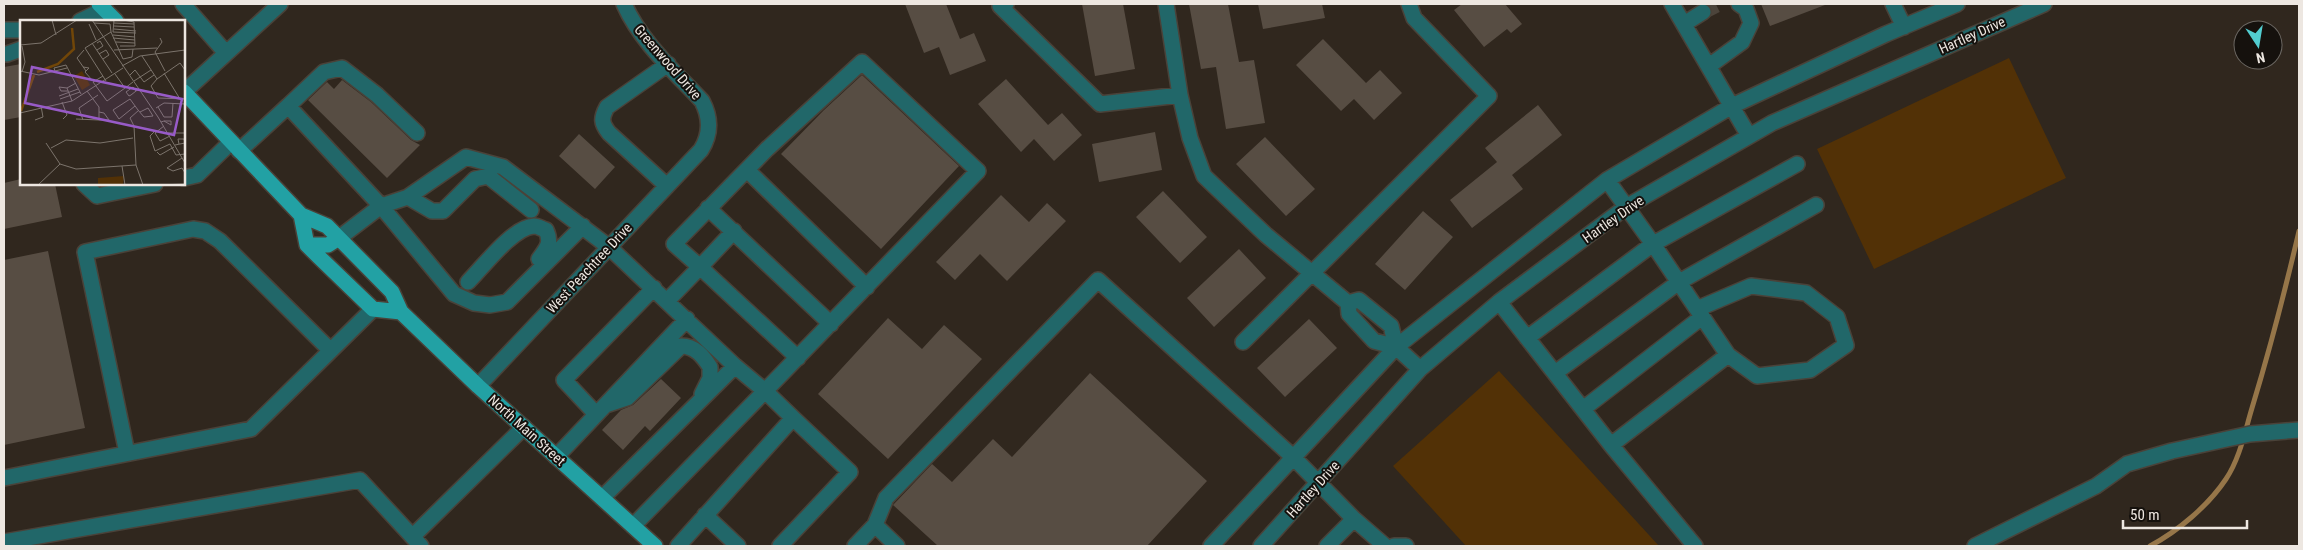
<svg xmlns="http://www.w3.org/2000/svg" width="2303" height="550" viewBox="0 0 2303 550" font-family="'Roboto Condensed',sans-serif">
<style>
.green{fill:#523106}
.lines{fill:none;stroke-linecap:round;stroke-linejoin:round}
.stream{stroke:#967649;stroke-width:5}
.building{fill:#574d43}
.minor-tunnel{stroke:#4c443b;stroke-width:15;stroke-dasharray:15 8;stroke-linecap:butt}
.minor-casing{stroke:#4a4239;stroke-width:18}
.major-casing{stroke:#4a4239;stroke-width:18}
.minor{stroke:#216769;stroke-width:15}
.major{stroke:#22a1a4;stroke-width:15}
.labels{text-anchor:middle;stroke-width:4;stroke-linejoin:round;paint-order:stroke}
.street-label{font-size:14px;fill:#ede7e1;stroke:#15110d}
.inset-river{fill:none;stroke:#714608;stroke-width:2.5}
.inset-road{fill:none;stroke:#7c746c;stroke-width:1}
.view{fill:#985bc8;fill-opacity:0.15;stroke:#985bc8;stroke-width:2.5}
.inset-edge{fill:none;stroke:#ede7e1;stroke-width:2.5}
</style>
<rect width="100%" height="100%" fill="#30271e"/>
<path class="green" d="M 2009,58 L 2066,178 L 1874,269 L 1817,149 Z
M 1499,371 L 1659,546 L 1466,546 L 1393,466 Z"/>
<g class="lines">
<path class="stream" d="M 2150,546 C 2178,531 2208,506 2226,479 C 2240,458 2245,431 2252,408 C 2270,349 2285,291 2299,231"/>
</g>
<path class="building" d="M 905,4 L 946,4 L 960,39 L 974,33 L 986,61 L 950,75 L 939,47 L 924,53 Z
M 1082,4 L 1123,4 L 1135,69 L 1095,76 Z
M 1189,4 L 1228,4 L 1239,62 L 1254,60 L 1265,123 L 1226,129 L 1216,67 L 1201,69 Z
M 1258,4 L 1322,4 L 1325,18 L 1263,29 Z
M 1462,4 L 1505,4 L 1522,24 L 1511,33 L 1507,29 L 1484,47 L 1454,10 Z
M 1761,4 L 1825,4 L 1825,5 L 1770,26 Z
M 1323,39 L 1366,83 L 1380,70 L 1402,93 L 1374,120 L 1354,99 L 1341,111 L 1296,65 Z
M 21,64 L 21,117 L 4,120 L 4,67 Z
M 862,75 L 959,166 L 881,249 L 781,154 L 824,110 Z
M 1006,79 L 1048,125 L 1062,113 L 1082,135 L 1054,161 L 1034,139 L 1021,152 L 978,104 Z
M 342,80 L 371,102 L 411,140 L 420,145 L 387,178 L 308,100 L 327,82 L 334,89 Z
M 1538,105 L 1562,135 L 1512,175 L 1523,189 L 1472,228 L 1450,200 L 1497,162 L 1485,148 Z
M 1155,132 L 1162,170 L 1099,182 L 1092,144 Z
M 579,134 L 615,167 L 595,189 L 559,156 Z
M 1265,137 L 1315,189 L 1286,216 L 1236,164 Z
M 21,179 L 21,184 L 55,184 L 62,217 L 4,229 L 4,183 Z
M 1163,191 L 1207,237 L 1180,263 L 1136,217 Z
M 1001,195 L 1029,222 L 1047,203 L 1066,221 L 1007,281 L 980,254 L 955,280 L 936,262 Z
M 1423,211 L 1453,237 L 1405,290 L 1375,264 Z
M 1239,249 L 1266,278 L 1214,327 L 1187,298 Z
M 48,251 L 85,428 L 4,445 L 4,260 Z
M 888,318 L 922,349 L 944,325 L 982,359 L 888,459 L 818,394 Z
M 1309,319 L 1337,348 L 1285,397 L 1257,368 Z
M 1090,373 L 1207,481 L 1147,546 L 938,546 L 893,505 L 932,464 L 952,482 L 993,439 L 1012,457 Z
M 661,379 L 681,398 L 650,431 L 645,426 L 623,450 L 602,430 L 621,410 L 633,405 Z"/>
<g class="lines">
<path class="minor-tunnel" d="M 1703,12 L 1719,4"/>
<defs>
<path id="minor" d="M 183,4 L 226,53
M 1006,4 L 1000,6 L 1100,104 L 1180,95
M 1166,4 L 1180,95 L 1190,138 L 1204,176 L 1266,235 L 1348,303 L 1349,314 L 1374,341 L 1396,347 L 1420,369
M 1672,4 L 1749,136
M 1893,4 L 1904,27
M 80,21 L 105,9
M 1684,24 L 1703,12
M 4,30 L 21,30
M 7,54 L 21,49
M 1709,66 L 1742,42 L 1751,23 L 1746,9 L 1739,4
M 184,92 L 280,4
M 288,106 L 324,72 L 342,68 L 377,95 L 417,133
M 239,151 L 288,106 L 381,206 L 339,238
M 747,170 L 867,287
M 184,178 L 197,175 L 231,142
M 1607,180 L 1653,244 L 1728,355 L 1611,445
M 84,184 L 97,196 L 155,184
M 667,186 L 609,133 C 601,123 601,118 607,107 L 668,64
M 408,197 L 432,211 L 443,211 L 475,179 L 488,176 L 531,210
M 708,208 L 831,324
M 583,226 L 507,302 L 490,305 L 474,303 L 454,294 L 381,206 L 408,197 L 466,157 L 503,167 L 609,247 L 735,366 L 765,391 L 978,171 L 862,62 L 767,149 L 674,244 L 700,267 L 668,300
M 734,231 L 700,267 L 798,358
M 468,282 C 483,267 513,227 534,226 C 538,226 542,229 546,230 C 552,243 547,248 539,259
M 1499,302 L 1611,445 L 1695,546
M 1348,303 L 1359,300 L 1391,326 L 1396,347
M 1697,309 L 1751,286 L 1806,293 L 1837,317 L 1846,345 L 1810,370 L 1757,376 L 1728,355
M 1527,338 L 1653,244 L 1797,164
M 1243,342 L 1489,96 L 1414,18 L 1409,4
M 1555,373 L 1679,282 L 1816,205
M 478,386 L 701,150 C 711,134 711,118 702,101 C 674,71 641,42 624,4
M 606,405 L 627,398 L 681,346 C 695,346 703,356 710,367 L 710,378 L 702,394
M 1583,409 L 1702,317
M 596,414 L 564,380 L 654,288
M 127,453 L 85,252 L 193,229 L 205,231 L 220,241 L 329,349
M 556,457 L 687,319
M 4,478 L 251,429 L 373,309
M 602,498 L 735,366
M 705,515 L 738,546
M 1354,519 L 1385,546
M 875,525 L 886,498 L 1098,280 L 1293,457 L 1354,519 L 1327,546
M 633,526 L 765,391 L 793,418
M 413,536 L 524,427
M 4,542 L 360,480 L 421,546
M 678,546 L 793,418 L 850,472 L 780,546
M 855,546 L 875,525 L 897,546
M 1211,546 L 1396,347 L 1607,180 L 1732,106 L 1886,34 L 1957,4
M 1261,546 L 1420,369 L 1499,302 L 1626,207 L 1772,123 L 2044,4
M 1394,546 L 1406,546
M 1975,546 L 2096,486 L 2127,464 L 2172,451 L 2250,434 L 2299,430"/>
<path id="major" d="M 99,4 L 116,21
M 184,92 L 301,215 L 327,226 L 392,292 L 401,312 L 478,386 L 655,546
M 301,215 L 307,245 L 319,257 L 373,309 L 401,312
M 307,245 L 328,245 L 339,238"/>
</defs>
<use href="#minor" class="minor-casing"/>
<use href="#major" class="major-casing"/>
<use href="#minor" class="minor"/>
<use href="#major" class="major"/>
</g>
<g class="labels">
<g class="street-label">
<text transform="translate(1972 35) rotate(-24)" y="5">Hartley Drive</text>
<text transform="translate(668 62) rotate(49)" y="5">Greenwood Drive</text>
<text transform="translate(1613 219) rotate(-35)" y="5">Hartley Drive</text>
<text transform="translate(589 268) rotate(-47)" y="5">West Peachtree Drive</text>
<text transform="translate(527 430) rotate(42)" y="5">North Main Street</text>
<text transform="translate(1313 489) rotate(-48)" y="5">Hartley Drive</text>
</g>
</g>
<g transform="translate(20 20)">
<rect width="165" height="165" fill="#30271e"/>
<path d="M 62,51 L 70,65 L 62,70 L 54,56 ZM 104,156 L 103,165 L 78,165 L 78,158 Z" fill="#523106"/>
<path class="inset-river" d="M 17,52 L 38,44 L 54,29 L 52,8M 1,91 L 14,55"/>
<path class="inset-road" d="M 32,0 L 36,15M 72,0 L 138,97 L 165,143M 94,0 L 93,12 L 116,13M 74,3 L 90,4 L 91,12M 94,3 L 114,4M 69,4 L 76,20M 94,6 L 114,7M 94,9 L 116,11M 93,15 L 115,17M 93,18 L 115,20M 140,18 L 142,22 L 135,32 L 145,51M 96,22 L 115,23M 72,23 L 92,53M 77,23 L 80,21 L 83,26 L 77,30M 0,25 L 21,23 L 57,0M 2,26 L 5,42 L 2,52M 100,26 L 115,26 L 114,2 L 103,0M 64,30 L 57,38 L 66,51M 94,30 L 137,28M 79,34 L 86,30 L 89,35 L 83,39M 122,36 L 137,59 L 131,66 L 138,78 L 165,79M 102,46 L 120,36 L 165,30M 63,47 L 69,48 L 65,52 L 72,60M 0,51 L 19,55 L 47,48M 35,51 L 34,48 L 46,45 L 61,74M 144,53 L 160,79M 95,54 L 105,68 L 113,62M 110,55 L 115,50 L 124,62 L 134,55M 83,56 L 73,62 L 87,81 L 105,68M 137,59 L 160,43 L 165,50M 86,61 L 65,28 L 91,12 L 103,39 L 112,37 L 113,29M 114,61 L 131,50M 47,68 L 39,67 L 41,71 L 48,71M 67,71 L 79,87 L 79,100 L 89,100 L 84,93 L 79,92M 116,71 L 113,67 L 106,72 L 109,76 L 111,75 L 116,71 L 119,69M 39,76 L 58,69M 40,79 L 60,72M 52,81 L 47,68 L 56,63M 42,82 L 47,95 L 43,99M 115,86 L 99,99 L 93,90 L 110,79 L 118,90 L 124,97 L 133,96 L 128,88 L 120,92M 138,87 L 144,97 L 152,97 L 153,83M 136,88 L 144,83 L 165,84M 119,90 L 110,98 L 114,106 L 116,145 L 123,165M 0,93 L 52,81 L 103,48M 56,99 L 79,100M 15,100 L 23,97 L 21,86M 63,100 L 59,88 L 78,75M 141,102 L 144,101 L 151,101 L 151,105 L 144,101M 144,106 L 135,113 L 140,121 L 150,116M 134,112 L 130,116 L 135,131 L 150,124 L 156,135 L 165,134M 148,113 L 165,113M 26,123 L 40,144M 155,125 L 165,123 L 164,119 L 158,119 L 159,124M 31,128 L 46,120 L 80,123 L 113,118M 137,132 L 140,135 L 154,127M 162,138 L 147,148 L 153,151 L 162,148 L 165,153M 102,146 L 105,165M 18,165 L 40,144 L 56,149 L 116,145M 138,165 L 165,164"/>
<path class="view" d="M 12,47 L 162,79 L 154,115 L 5,83 Z"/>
<rect width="165" height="165" class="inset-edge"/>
</g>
<rect width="2303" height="550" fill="none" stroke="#ede7e1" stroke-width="10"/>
<g transform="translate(2258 45) rotate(168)"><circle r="24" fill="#15110d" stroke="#6b6762"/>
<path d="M0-4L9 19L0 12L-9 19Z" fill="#52cdd0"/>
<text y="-8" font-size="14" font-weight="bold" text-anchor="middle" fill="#ede7e1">N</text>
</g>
<path d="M2123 520v8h124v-8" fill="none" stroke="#ede7e1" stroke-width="2.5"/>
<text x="2130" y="520" font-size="15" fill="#ede7e1" stroke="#15110d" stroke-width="4" paint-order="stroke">50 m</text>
</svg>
